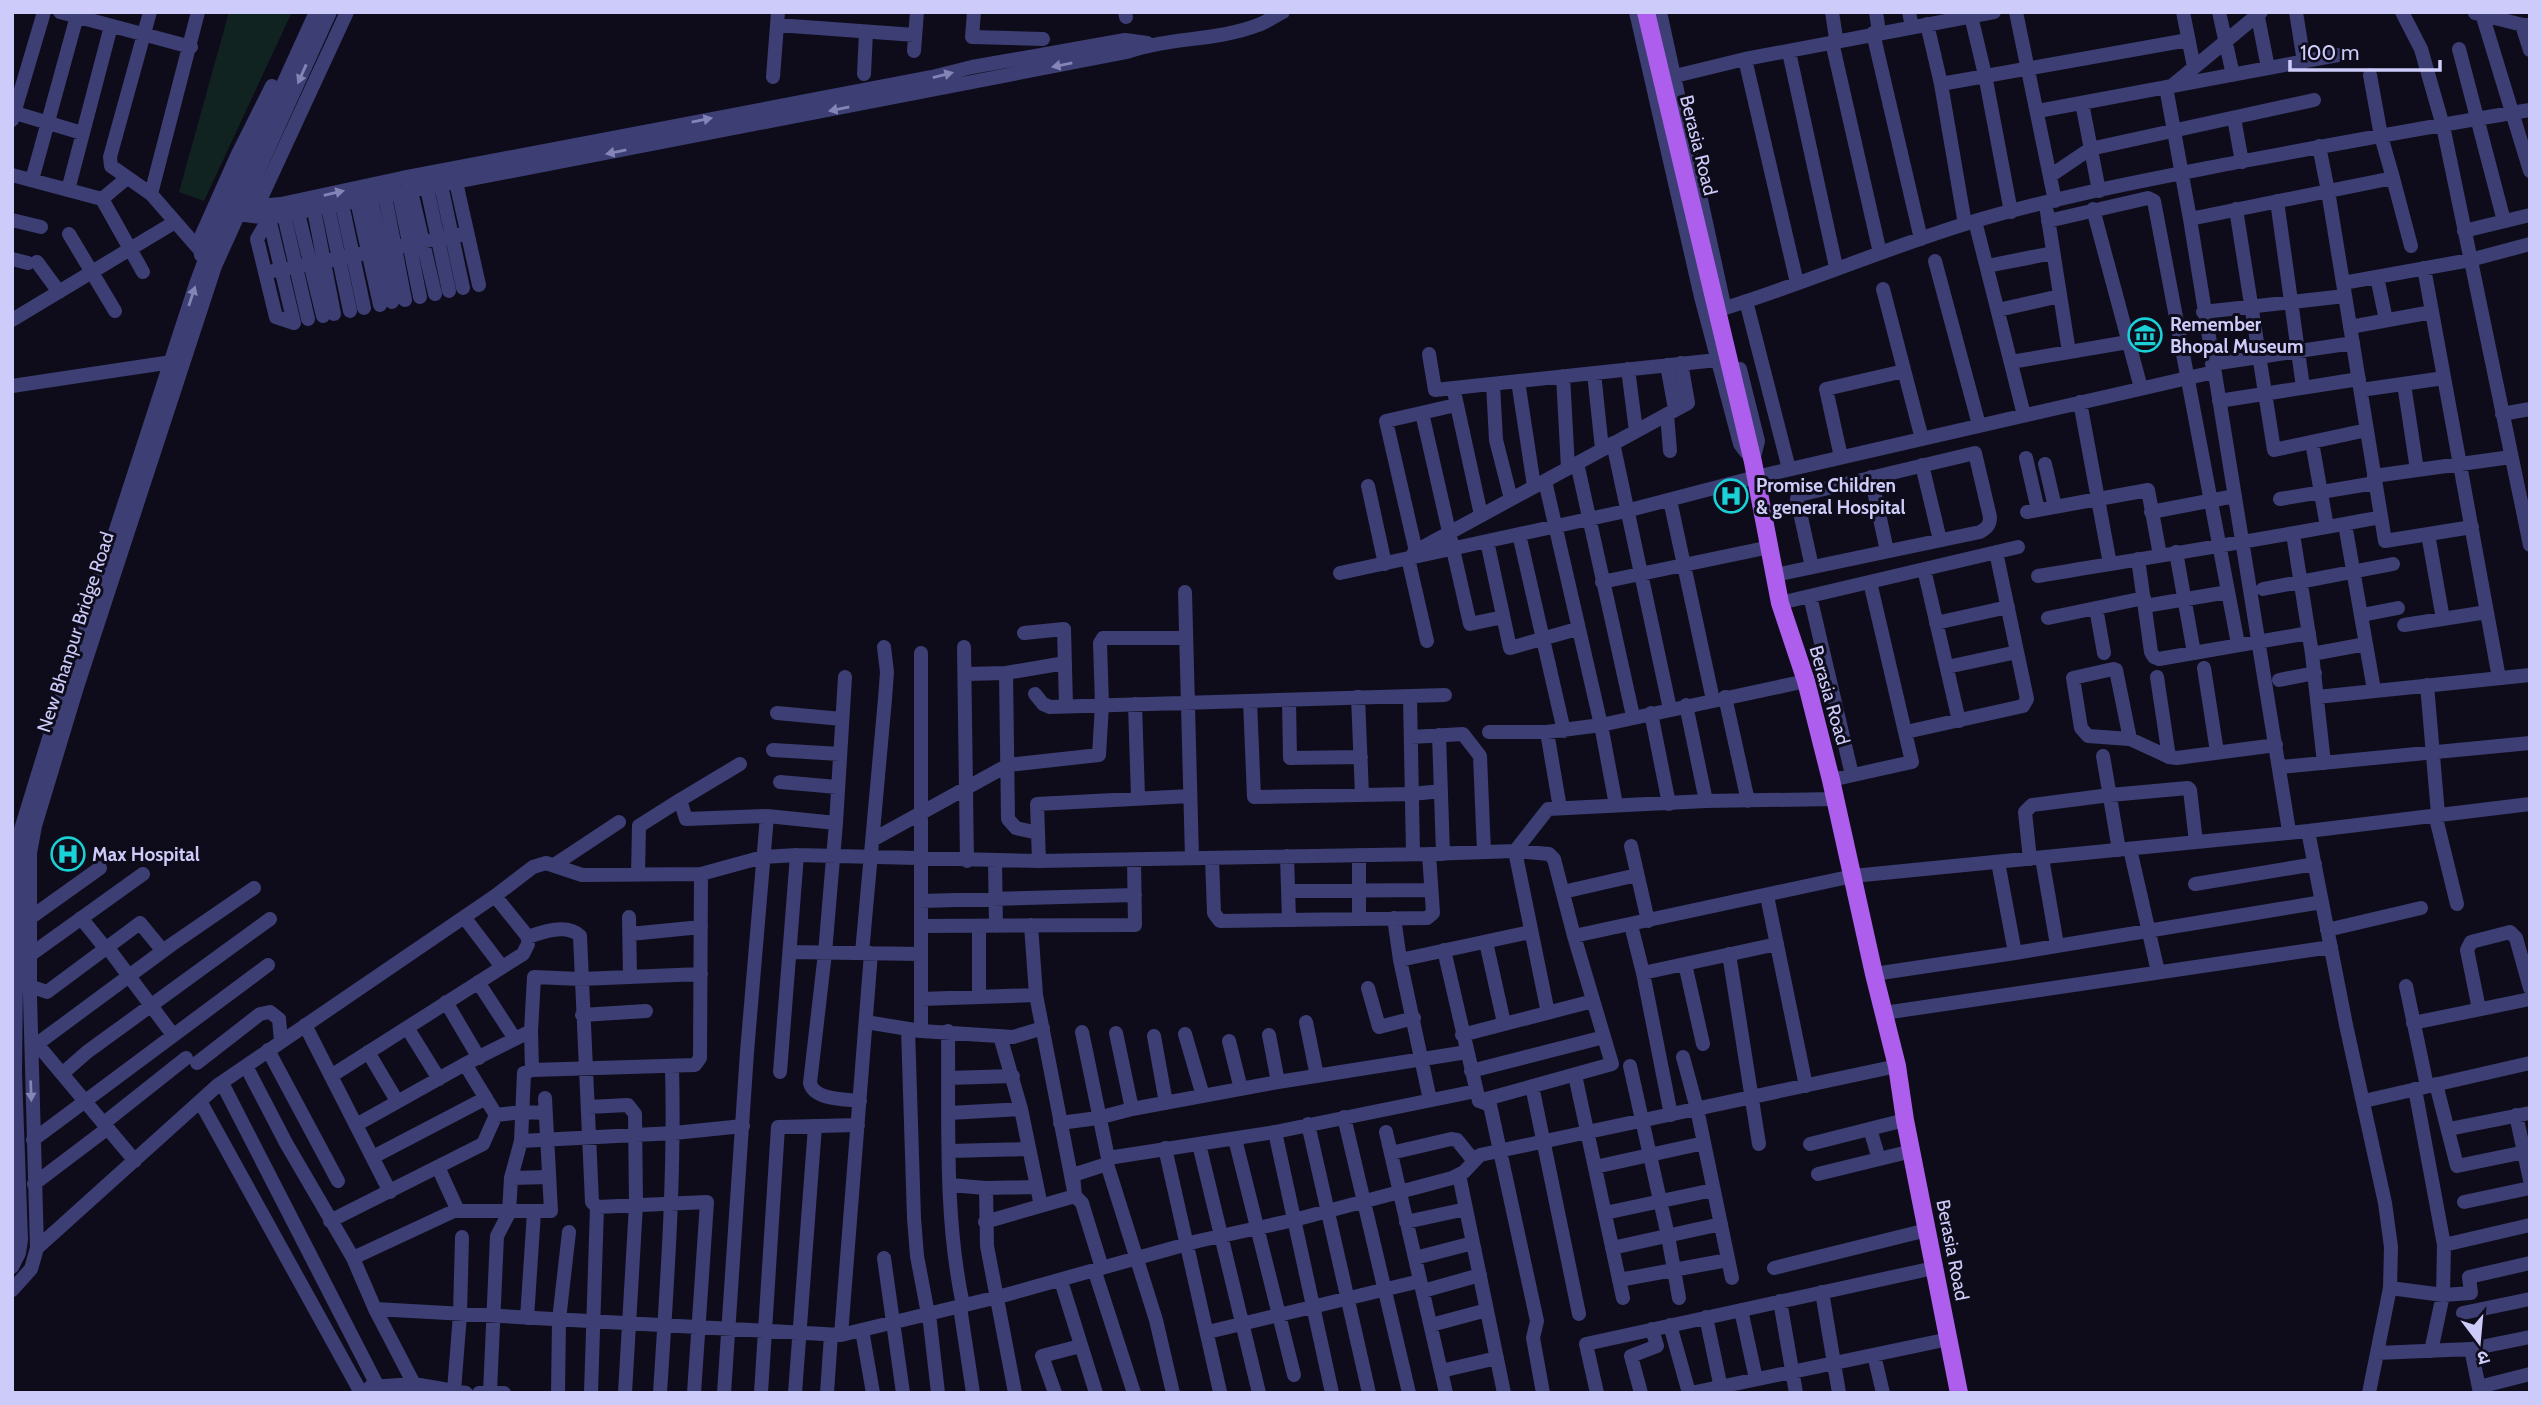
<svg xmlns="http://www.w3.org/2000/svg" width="2542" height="1405" viewBox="0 0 2542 1405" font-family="Cabin,'Noto Sans Devanagari',sans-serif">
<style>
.green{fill:#102321}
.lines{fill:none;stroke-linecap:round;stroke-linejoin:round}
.minor{stroke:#3c3e74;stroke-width:14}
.major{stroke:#ae5eed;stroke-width:18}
.oneway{fill:#8484b6}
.labels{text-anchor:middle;stroke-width:6;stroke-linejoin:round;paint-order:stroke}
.street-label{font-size:19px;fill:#cdcbf9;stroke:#0e0c1a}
.poi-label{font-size:19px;font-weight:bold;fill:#cdcbf9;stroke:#0e0c1a;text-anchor:start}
</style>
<rect width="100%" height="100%" fill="#0e0c1a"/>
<path class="green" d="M 229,12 L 292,12 L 204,201 L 179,192 Z"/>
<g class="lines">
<path class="minor" d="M 60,12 L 191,47
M 150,12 L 110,157 L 111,166 L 151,194 L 199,249
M 974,12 L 972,37 L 1043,39
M 1125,12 L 1126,17
M 1636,12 L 1701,297 L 1740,444 L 1746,452
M 1660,12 L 1724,305
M 1832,12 L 1836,38 L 1832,42 L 1880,253
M 1876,12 L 1879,32
M 1909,12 L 1912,27
M 2016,12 L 2055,201
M 2183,12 L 2194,67
M 2219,12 L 2233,75
M 2257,12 L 2268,68
M 2296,12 L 2304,62
M 2402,12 L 2421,49 L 2443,126 L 2530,545
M 2475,13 L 2523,25 L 2530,25
M 2482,14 L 2530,171
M 1971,16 L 1985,75 L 2011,212
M 1927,24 L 1941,84 L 1965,224
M 777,25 L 915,35
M 2522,25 L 2530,50
M 1873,33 L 1921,239
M 2459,49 L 2504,221
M 914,51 L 917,12
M 1789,52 L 1836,267
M 1745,59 L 1797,283
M 864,74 L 866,32
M 2370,75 L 2381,136 L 2393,178
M 1675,76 L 1745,59 L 1994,12
M 773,77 L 778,12
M 1941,84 L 2188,40
M 2173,85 L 2261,12
M 2166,87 L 2190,219 L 2289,831
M 2082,103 L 2099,191
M 2038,111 L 2338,55
M 12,112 L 82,133
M 2234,118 L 2242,162
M 12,120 L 44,12
M 2319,146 L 2328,191 L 2385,541 L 2472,527
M 12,175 L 102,199
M 2050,176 L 2090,149 L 2314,100
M 127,178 L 102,199 L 143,272
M 32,180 L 77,16
M 456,182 L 479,285
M 441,185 L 463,288
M 427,188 L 449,291
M 68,190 L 111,26
M 411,191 L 435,294
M 221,192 L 257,206 L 281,204 L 402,178 L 932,77 L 972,67 L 1125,40 L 1147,43
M 399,193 L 420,297
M 151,194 L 198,12
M 385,196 L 405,300
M 371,199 L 392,302
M 357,201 L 380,305
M 2277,201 L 2303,387
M 342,204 L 364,308
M 215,205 L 237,214 L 269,218 L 1127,52 C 1170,37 1217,41 1258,25 C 1267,22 1275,16 1283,12
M 328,207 L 350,311
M 2093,209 L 2141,388
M 2236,209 L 2274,450 L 2367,430
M 314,210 L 334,314
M 255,211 L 347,12
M 2047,212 L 2069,352
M 298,213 L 323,316
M 284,215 L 308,319
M 269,218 L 294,323 L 276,317 L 257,239 Z
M 2190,219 L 2393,178 L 2411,246
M 12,220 L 41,227
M 1975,221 L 2024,415
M 2048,221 L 2148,198 L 2154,201 L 2238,644
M 2464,231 L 2530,215
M 69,234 L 115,311
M 201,255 L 199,241 L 236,158 L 272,86
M 12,259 L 28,263
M 1935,261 L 1979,425
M 37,262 L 59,292
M 1987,266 L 2053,253
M 2424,268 L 2499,678
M 273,271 L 467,233
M 2377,277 L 2386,320
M 2343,283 L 2470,260 L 2530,244
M 1883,289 L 1922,439
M 1746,301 L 1789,469
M 1725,308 C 1806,283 1884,249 1965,224 C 2054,197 2147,180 2238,162 C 2335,144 2432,126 2530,110
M 1998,310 L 2060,296
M 2203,312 L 2345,296
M 12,320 L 175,222
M 2350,327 L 2432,312
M 1429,354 L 1435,390 L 1717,360
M 2011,362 L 2128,342
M 2212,364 L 2353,343
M 1667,365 L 1675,409
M 1628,369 L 1636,431
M 1740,369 L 1758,441 L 1753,461
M 1594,373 L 1602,449
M 1563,376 L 1568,468
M 1518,381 L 1534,486
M 1493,384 L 1496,440 L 1511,499
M 2404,384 L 2417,470
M 12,386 L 165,363 L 170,365
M 2361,390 L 2444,378
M 1455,396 L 1481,515
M 2219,401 L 2359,379
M 2080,402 L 2110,564
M 1422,413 L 1470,624 L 1503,617
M 1667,414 L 1670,451
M 2502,414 L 2530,409
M 2312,442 L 2327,527
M 1613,443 L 1670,709
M 1841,457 L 1826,389 L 1904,371
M 2026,458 L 2038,510
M 1577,463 L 1633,716
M 2045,464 L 2055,507
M 1922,465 L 1940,540
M 2374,476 L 2511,457
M 1871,477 L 1887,551
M 1545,481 L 1601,725 L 1616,805
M 1368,486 L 1385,564
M 2280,499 L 2375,483
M 1670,500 L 1713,700
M 2027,512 L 2148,490 L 2160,555
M 2151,512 L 2235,496
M 2345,524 L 2374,690
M 1519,534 L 1564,731
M 2293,534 L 2312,654 L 2324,763
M 2428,534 L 2443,619
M 1487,541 L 1510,648 L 1577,629
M 1414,552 L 1688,403 L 1681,363
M 2176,552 L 2194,653
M 1417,556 L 1386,421 L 1456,405
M 1408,558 L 1427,641
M 2138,559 L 2151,652 L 2154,657 L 2159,659 L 2309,633
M 1924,569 L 1959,721
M 1340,573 L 1626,511 L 1756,477 L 2214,372
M 1775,575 L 1980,532 C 1987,528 1990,525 1990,517 L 1975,453 L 1799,495 L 1797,499 L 1812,567
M 2038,576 C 2152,557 2267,539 2381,517
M 1602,582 L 1770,547
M 2263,589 L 2393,564
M 1185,592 L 1192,858
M 1810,596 L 1852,775
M 1780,603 L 2018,547
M 2145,606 L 2228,592
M 2096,608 L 2104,653
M 2362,615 L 2398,608
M 2048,618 L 2144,598
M 1936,623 L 2008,607
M 2404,625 L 2487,612
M 1024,633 L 1064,629 L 1066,706
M 964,647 L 967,861
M 921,653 L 921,1031
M 2312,654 L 2366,644
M 1947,667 L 2017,652
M 2204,668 L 2217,752
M 1006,673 L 1008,819 L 1016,828 L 1038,833
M 966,674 L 1006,673 L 1065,663
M 2157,677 L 2169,757
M 2279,680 L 2315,673
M 2427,685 L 2438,814
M 1035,694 L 1043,704 L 1050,707 L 1445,695
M 1410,696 L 1413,854
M 1358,697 L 1362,795
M 1725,697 L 1748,801
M 2317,697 L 2530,675
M 1289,700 L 1290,758 L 1361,757
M 1250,701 L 1254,797 L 1412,794 L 1441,791
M 1135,704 L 1138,797
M 1686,705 L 1706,801
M 777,713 L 842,719
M 1651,713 L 1669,804
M 1489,732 L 1547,732 L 1601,725 L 1806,681
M 1547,732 L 1560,808
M 1906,732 L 2023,706 L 2027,699 L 1996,552
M 1439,735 L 1443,854
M 1411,737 L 1463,734 L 1480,756 L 1484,852
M 2130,739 L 2116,670 L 2113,669 L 2073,678 L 2081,728 L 2088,736 L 2130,739 L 2169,757 L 2177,758 L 2276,745
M 773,750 L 840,754
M 2103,756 L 2119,850
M 2280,767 L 2530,743
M 1831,780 L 1912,762 L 1870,582
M 780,782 L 837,787
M 680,800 L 740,764
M 2435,814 L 2457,904
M 836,823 L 845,677
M 2308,831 L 2346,1025 L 2385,1203 L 2391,1247 L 2390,1288 L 2369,1393
M 874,839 L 1008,765 L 1099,755 L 1102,705 L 1100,643 L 1103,638 L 1185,638
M 1631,846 L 1648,921
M 2130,849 L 2158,972
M 1359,855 L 1359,919
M 1287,856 L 1289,920
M 1212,858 L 1214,913 L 1220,921 L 1427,918 L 1433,913 L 1429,854
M 2042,858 L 2057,945
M 2030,859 L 2025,812 L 2032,805 L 2110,795 L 2188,788 L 2190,790 L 2196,842
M 995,861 L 996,926
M 1039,861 L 1037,804 L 1190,796
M 1998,862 L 2015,953
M 554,865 L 619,822
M 638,875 L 639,826 L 680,800 L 686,819 L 767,816
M 2195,884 L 2315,864
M 1288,891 L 1431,890
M 1563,892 L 1637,875
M 1767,896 L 1806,1086
M 921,901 L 1135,895
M 464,917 L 502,967
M 629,917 L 630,977
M 30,918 L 100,868
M 81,918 L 106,949
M 1394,918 L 1400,960 L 1430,1100
M 1031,925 L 1036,995 L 1075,1196 L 1082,1203 L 1102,1268
M 1631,925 L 1643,973 L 1671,1115
M 921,926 L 1135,925 L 1134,860
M 979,926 L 979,997
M 2327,930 L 2421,908
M 630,934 L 701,927
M 1574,936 L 1853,876 L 2308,831 L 2530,804
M 528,937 C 542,932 567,923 580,936 L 592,1202 L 597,1207 L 707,1202 L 694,1393
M 1486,942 L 1504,1023
M 108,948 L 173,1035
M 1444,950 L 1479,1101 L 1490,1105 L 1537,1321 L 1533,1338 L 1543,1393
M 790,952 L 921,954
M 862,953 L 885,699 L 887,672 L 884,647
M 1729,954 L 1759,1144
M 30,955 L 143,874
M 1400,960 L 1530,932
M 1685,964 L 1703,1044
M 1643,973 L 1777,944
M 1874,974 L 2015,953 L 2322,902
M 478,982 L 515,1039
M 24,984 L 47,992 L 140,923 L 163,951
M 2406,986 L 2427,1086
M 1368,988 L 1379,1027 L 1414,1018
M 921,999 L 1036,995
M 446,1002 L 479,1058
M 2479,1009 L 2467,950 L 2471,942 L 2510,932 L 2516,938 L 2530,988
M 1548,1013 L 1515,851 L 1548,809 L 1706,801 L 1835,799
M 1884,1013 L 2331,947
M 582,1015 L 646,1011
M 866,1022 L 921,1031 L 1013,1037 L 1043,1028
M 1306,1022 L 1317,1076
M 2413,1023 L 2530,999
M 305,1025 L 390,1192
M 408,1029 L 439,1079
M 908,1029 L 914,1218 L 917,1256 L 928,1314
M 948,1031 C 949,1122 944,1216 963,1305
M 1082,1032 L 1108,1158 L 1107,1164 L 1156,1320 L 1173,1393
M 1116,1033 L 1132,1109
M 1185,1034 L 1203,1096
M 1269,1035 L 1278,1082
M 1462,1035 L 1593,1001
M 1000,1036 L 1021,1109 L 1041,1206
M 1154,1036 L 1166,1103
M 32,1038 L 135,1161
M 1229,1041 L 1241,1089
M 37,1044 L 171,945 L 254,888
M 268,1050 L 338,1181
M 368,1052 L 397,1101
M 1683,1057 L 1697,1109 L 1732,1278
M 197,1063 L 260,1014 L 270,1012 L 279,1019 L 281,1041
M 465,1064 L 496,1115 L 522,1112 L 546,1113
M 246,1066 L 286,1143 L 353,1258 L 375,1309 L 414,1384
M 1630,1066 L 1668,1236 L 1679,1298
M 532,1070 L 531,1031 L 534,977 L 581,979 L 701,974
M 1471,1071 L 1604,1037
M 780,1072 L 797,855
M 62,1074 L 87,1052 L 270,919
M 1575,1075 L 1623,1298
M 331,1076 L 523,954 L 528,944 L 528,937 L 495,896
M 948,1078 L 1013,1076
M 222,1083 L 377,1385
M 2436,1084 L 2457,1166 L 2530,1151
M 1532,1086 L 1579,1314
M 2415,1089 L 2444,1245 L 2443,1295 L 2431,1351
M 2364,1101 L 2530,1063
M 201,1103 L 359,1389 L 358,1393
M 588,1107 L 628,1105 L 635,1114 L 636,1205 L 625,1393
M 949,1113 L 1021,1109
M 2516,1115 L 2530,1180
M 1344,1117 L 1409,1393
M 104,1123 L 186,1058
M 1060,1123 L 1098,1118 L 1132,1109 L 1278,1082 L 1467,1052
M 1308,1124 L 1369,1393
M 356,1125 L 465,1064 L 531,1031
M 1870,1129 L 1879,1159
M 2449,1129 L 2530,1113
M 1275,1132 L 1332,1393
M 1386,1132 L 1446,1393
M 1235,1139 L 1294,1375
M 33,1140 L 268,965
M 521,1141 L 674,1133 L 743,1126
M 1199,1144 L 1259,1393
M 1810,1144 L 1905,1120
M 1165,1148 L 1220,1392
M 949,1151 L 1029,1149
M 1391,1153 L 1451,1139 L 1457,1140 L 1474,1161
M 373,1157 L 486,1098
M 1108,1158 L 1275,1132 L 1476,1091
M 438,1167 L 458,1211
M 1595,1167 L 1704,1143
M 1818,1174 L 1912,1151
M 1459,1175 L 1504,1393
M 511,1178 L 549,1177
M 34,1184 L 108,1128
M 950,1185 L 986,1188 L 1037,1187
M 986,1188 L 987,1246 L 1015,1393
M 2464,1202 L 2530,1188
M 1605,1213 L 1713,1190
M 330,1221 L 483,1144 L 496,1115
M 985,1222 L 1075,1196 L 1073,1175 L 1107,1164
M 1406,1222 L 1466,1209
M 2444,1245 L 2530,1225
M 37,1248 L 218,1085 L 495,896 L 533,867 L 546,863 L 582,875 L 701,874 L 763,857 L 797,855 L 1039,861 L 1429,854 L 1515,851 L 1549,854 L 1554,859 L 1574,936 L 1612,1064 L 1479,1101
M 1612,1248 L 1721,1224
M 353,1258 L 454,1211 L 551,1211 L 545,1098
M 884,1258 L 903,1393
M 1415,1258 L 1473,1243
M 12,1267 L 19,1253 L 21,1240 L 15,1073 L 17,879 L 21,829 L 66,683 L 196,284 L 213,238 L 316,12
M 1774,1268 L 1927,1230
M 1095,1272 L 1134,1393
M 1619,1280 L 1728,1260
M 1061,1281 L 1096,1393
M 2390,1288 L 2443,1295 L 2471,1293 L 2469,1277 L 2530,1263
M 12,1290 L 31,1269 L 37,1248 L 30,996 L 30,853 L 35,826 L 77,687 L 215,266 L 330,12
M 1423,1291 L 1480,1275
M 1822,1292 L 1839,1393
M 1780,1301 L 1796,1393
M 960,1307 L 973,1393
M 375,1309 L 841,1335 L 998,1297 L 1198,1241 L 1294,1220 L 1452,1178 L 1464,1172 L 1480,1155 L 1897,1066
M 1741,1310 L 1756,1379
M 2463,1313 L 2530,1299
M 929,1314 L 938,1393
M 1706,1317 L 1722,1393
M 527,1318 L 534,1212
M 1431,1325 L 1487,1310
M 1670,1325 L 1689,1393
M 862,1330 L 873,1393
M 1208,1332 L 1420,1281
M 841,1335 L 871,953
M 2471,1349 L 2480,1393
M 2377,1353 L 2471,1349 L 2530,1337
M 1874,1355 L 1883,1393
M 1441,1371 L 1497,1358
M 370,1387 L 414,1384 L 466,1393
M 2479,1387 L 2530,1374
M 454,1391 L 460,1314 L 462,1237
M 490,1392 L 497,1236 L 509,1213 L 511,1178 L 521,1141 L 524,1073 L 532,1070 L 695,1065 L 700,1058 L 701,874
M 479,1393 L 504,1393
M 558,1393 L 559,1320 L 569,1232
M 591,1393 L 597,1207
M 660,1393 C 667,1284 675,1176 672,1067
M 724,1393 L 747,1052 L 767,816 L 836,823 L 825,953 L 810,1083 C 814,1100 844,1099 860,1101
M 761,1393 L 778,1127 L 858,1125
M 795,1393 L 815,1126
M 827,1393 L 831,1335
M 1055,1393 L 1042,1356 L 1080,1346
M 1597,1393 L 1586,1344 L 1934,1268
M 1641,1393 L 1631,1356 L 1657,1346 L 1652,1329
M 1691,1393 L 1949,1339"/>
<path class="major" d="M 1646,12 L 1753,462 L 1780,603 L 1806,681 L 1831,780 L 1874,974 L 1897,1066 L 1905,1120 L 1959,1393"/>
</g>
<defs><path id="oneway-solid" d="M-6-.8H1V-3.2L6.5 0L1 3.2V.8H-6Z" transform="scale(1.75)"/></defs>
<g class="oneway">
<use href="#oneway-solid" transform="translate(1062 65) rotate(169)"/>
<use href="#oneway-solid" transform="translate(302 74) rotate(114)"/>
<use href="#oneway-solid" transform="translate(943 75) rotate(-14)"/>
<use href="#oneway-solid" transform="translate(839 109) rotate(169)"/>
<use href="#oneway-solid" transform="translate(702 120) rotate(-11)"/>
<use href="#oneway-solid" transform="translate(616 152) rotate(169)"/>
<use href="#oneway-solid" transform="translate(334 193) rotate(-13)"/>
<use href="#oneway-solid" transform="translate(192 296) rotate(-72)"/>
<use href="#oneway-solid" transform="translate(31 1091) rotate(88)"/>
</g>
<defs>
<symbol id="museum-ring" viewBox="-11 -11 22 22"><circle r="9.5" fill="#0e0c1a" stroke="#18d2d8" stroke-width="1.5"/><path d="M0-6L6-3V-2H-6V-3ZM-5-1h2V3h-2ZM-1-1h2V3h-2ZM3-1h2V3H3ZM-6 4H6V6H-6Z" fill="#18d2d8"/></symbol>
<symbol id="hospital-ring" viewBox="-11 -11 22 22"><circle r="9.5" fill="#0e0c1a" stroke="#18d2d8" stroke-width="1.5"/><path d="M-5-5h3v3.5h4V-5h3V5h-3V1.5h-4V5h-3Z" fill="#18d2d8"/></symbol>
</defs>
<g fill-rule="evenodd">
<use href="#museum-ring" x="2126" y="316" width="38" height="38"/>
<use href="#hospital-ring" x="1712" y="477" width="38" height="38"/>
<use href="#hospital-ring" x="49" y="835" width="38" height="38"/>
</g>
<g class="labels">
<g class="street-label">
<text transform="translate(1699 145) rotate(76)" y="7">Berasia Road</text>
<text transform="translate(75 632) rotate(-72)" y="7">New Bhanpur Bridge Road</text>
<text transform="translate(1830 695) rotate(74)" y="7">Berasia Road</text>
<text transform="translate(1953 1250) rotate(79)" y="7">Berasia Road</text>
</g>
<g class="poi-label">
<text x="2170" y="331">Remember<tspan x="2170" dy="22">Bhopal Museum</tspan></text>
<text x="1756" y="492">Promise Children<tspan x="1756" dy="22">&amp; general Hospital</tspan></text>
<text x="92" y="861">Max Hospital</text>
</g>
</g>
<rect width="2542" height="1405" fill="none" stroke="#cdcbf9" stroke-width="28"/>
<g transform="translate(2479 1342) rotate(164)" stroke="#0e0c1a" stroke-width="5" paint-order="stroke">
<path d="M0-5L12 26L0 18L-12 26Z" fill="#cdcbf9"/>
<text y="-10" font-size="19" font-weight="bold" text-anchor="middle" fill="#cdcbf9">उ</text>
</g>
<path d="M2290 60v10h150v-10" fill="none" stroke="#cdcbf9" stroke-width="3.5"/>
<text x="2300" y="60" font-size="21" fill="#cdcbf9" stroke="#0e0c1a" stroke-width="5" paint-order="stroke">100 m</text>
</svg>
